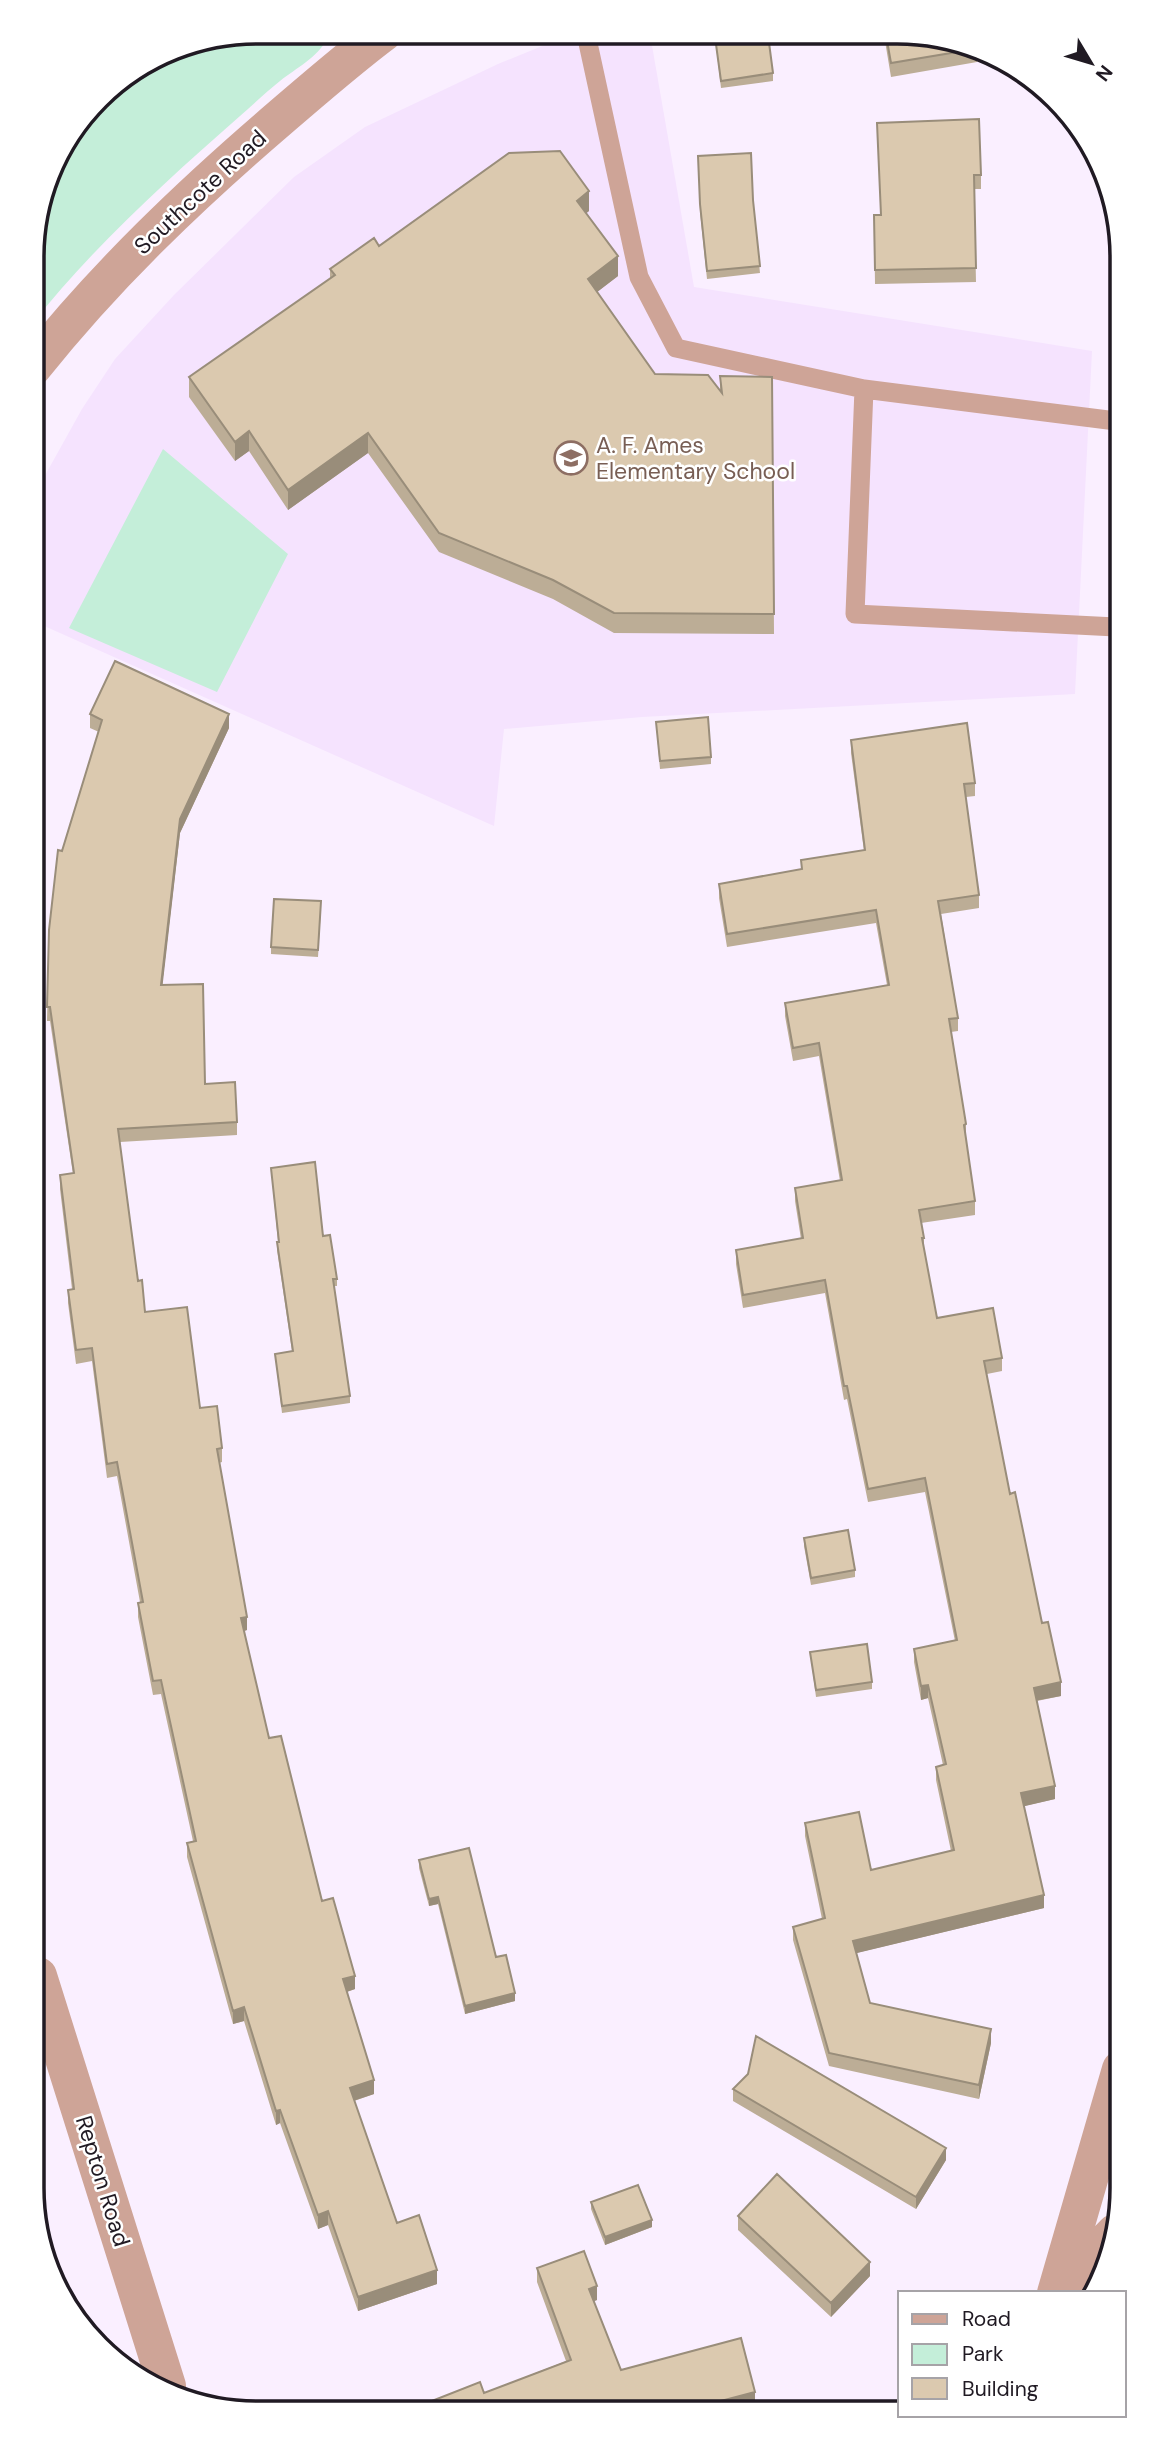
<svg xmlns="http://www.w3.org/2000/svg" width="1154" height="2445" viewBox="0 0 1154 2445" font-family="'DM Sans',sans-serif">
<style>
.built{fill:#f5e3fe}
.green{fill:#c4eed9}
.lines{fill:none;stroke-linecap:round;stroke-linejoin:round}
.lane{stroke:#cea497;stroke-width:19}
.street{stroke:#cea497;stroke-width:38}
.wall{fill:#bcad96}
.shaded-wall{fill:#998d7a}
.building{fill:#dbc9af;stroke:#998d7a;stroke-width:2}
.labels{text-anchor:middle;stroke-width:5;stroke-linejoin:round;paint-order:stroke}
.street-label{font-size:23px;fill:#201a23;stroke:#fff}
.education-label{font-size:23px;fill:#785e54;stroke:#fff;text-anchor:start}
.rim{fill:none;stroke:#201a23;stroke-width:3.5}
</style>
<rect width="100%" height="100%" fill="#faefff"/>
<path class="built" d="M 574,33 L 650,34 L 694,287 L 1092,351 L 1075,694 L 642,717 L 504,729 L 494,826 L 33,621 L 33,497 L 82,409 L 115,359 L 174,295 L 294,177 L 365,127 L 498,64 Z"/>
<path class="green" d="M 257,32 L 325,32 L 327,39 C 317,58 296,68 280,81 C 266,92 253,105 240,116 C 166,181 93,247 32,324 L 32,242 L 55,158 L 108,88 L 171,49 Z
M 163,449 L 288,554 L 217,692 L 69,628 Z"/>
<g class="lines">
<path class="lane" d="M 586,34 L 639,277 L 676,348 L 864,389
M 1116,421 L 864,389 L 855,614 L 1116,627"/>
<path class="street" d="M 32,368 C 106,275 191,194 281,117 C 315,88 348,59 384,32
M 38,1976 L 167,2386
M 1058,2292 L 1115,2233
M 1056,2293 L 1121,2069"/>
</g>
<path class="wall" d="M 884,35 L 941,36 L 977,54 L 977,62 L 891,77 Z
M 715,37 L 773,73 L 773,81 L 721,88 Z
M 877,123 L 981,175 L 981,189 L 974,189 L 976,282 L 875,284 L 874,215 L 881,215 Z
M 698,156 L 753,200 L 760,273 L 707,279 L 700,212 Z
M 589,211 L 586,213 L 618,276 L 597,292 L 655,374 L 720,391 L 720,376 L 772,377 L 774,634 L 614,633 L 553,599 L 439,552 L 368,453 L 288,510 L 249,451 L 235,461 L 189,397 L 189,377 L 330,279 L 330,269 L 379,246 Z
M 90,714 L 229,728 L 180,833 L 162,985 L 205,1084 L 237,1122 L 237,1135 L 120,1142 L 138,1281 L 145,1312 L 222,1448 L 222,1462 L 219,1463 L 247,1630 L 244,1631 L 269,1738 L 322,1901 L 355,1989 L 347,1992 L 374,2094 L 354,2101 L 397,2223 L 437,2284 L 358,2311 L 328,2225 L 318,2229 L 280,2123 L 276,2125 L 244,2021 L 233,2024 L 187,1857 L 187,1843 L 193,1841 L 161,1694 L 153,1695 L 138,1617 L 138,1603 L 140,1602 L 117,1476 L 107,1478 L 92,1361 L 76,1364 L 68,1303 L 68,1290 L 72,1289 L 60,1189 L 60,1175 L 73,1174 L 50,1021 L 47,1021 L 49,930 L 62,851 L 99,732 L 90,728 Z
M 656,722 L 711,757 L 711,764 L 660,769 Z
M 851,740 L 975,783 L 975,796 L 966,797 L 979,895 L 979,908 L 941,914 L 958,1018 L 958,1031 L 951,1032 L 966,1124 L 966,1138 L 975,1201 L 975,1215 L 921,1223 L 924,1238 L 924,1249 L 937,1318 L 1002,1358 L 1002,1371 L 987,1374 L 1010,1494 L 1061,1696 L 1037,1701 L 1055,1799 L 1024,1806 L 1044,1908 L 856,1953 L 870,2003 L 991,2043 L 979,2099 L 829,2066 L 793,1940 L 793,1927 L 822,1919 L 805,1836 L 805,1823 L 871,1870 L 951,1851 L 936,1780 L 936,1767 L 943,1765 L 928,1698 L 921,1700 L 914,1662 L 914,1649 L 955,1641 L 925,1492 L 868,1502 L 847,1399 L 844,1400 L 825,1293 L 743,1308 L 736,1264 L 736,1250 L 801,1239 L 795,1201 L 795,1188 L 840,1181 L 819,1056 L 793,1061 L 785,1016 L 785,1003 L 887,985 L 876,923 L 727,947 L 719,898 L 719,884 L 801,869 L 801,860 L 864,851 L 851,753 Z
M 321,908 L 318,957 L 271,954 L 271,947 Z
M 271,1168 L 323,1236 L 337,1279 L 337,1286 L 334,1286 L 350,1396 L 350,1403 L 282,1413 L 275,1354 L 292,1351 L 277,1250 L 277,1242 L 278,1242 Z
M 804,1538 L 855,1570 L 855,1577 L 811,1585 L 804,1546 Z
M 810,1652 L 872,1682 L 872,1689 L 816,1697 Z
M 419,1860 L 496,1957 L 515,2001 L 465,2014 L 438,1904 L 429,1906 L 419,1868 Z
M 733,2089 L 946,2160 L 916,2209 L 733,2101 Z
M 591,2202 L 652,2227 L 605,2245 L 591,2209 Z
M 738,2216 L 870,2276 L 831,2317 L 738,2230 Z
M 537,2268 L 597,2300 L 594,2301 L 621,2370 L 755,2405 L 749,2407 L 414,2408 L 484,2393 L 566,2361 L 537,2282 Z"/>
<path class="shaded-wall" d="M 589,191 L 589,211 L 577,221 L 577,201 Z
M 618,256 L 618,276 L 588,299 L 588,279 Z
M 249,431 L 249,451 L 235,461 L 235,442 Z
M 368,433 L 368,453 L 288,510 L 288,490 Z
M 229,714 L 229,728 L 180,833 L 161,999 L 161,985 L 180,819 Z
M 247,1617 L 247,1630 L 241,1632 L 241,1618 Z
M 1061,1682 L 1061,1696 L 1034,1701 L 1034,1688 Z
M 928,1685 L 928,1698 L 921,1700 L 921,1686 Z
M 1055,1786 L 1055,1799 L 1021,1807 L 1021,1793 Z
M 1044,1895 L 1044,1908 L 853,1954 L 853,1941 Z
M 438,1897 L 438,1904 L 429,1906 L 429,1899 Z
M 355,1976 L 355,1989 L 343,1993 L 343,1979 Z
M 515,1993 L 515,2001 L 465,2014 L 465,2006 Z
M 244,2007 L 244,2021 L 233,2024 L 233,2011 Z
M 991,2029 L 991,2043 L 979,2099 L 979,2085 Z
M 374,2080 L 374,2094 L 350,2102 L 350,2088 Z
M 280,2110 L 280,2123 L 276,2125 L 276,2111 Z
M 946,2148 L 946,2160 L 916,2209 L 916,2197 Z
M 328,2211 L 328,2225 L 318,2229 L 318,2215 Z
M 652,2220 L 652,2227 L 605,2245 L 605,2237 Z
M 870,2262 L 870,2276 L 831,2317 L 831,2303 Z
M 437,2270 L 437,2284 L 358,2311 L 358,2297 Z
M 597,2286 L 597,2300 L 589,2303 L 589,2289 Z
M 755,2392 L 755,2405 L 749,2407 L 698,2407 Z"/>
<path class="building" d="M 734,34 L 768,35 L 773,73 L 721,81 L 715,37 Z
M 886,35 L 941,36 L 969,50 L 891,63 Z
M 979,119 L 981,175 L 974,175 L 976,268 L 875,270 L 874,215 L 881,215 L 877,123 Z
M 560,151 L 589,191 L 577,201 L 618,256 L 588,279 L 655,374 L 708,375 L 722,393 L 720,376 L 772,377 L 774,614 L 614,613 L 553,580 L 439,533 L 368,433 L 288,490 L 249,431 L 235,442 L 189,377 L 335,275 L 330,269 L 374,238 L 379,246 L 509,153 Z
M 751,153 L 753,200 L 760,266 L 707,271 L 700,204 L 698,156 Z
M 115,661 L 229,714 L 180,819 L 161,985 L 203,984 L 205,1084 L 235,1082 L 237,1122 L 118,1129 L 138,1281 L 142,1280 L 145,1312 L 187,1307 L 200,1408 L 217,1406 L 222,1448 L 217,1449 L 247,1617 L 241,1618 L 269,1738 L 281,1736 L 322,1901 L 333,1898 L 355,1976 L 343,1979 L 374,2080 L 350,2088 L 397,2223 L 419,2215 L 437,2270 L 358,2297 L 328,2211 L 318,2215 L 280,2110 L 276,2111 L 244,2007 L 233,2011 L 187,1843 L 196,1841 L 161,1680 L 153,1681 L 138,1603 L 143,1602 L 117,1462 L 107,1464 L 92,1348 L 76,1350 L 68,1290 L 74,1289 L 60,1175 L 74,1173 L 50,1007 L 47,1007 L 49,930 L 58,850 L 62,851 L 102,720 L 90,714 Z
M 708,717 L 711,757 L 660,761 L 656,722 Z
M 967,723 L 975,783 L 964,784 L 979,895 L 938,901 L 958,1018 L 949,1019 L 966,1124 L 964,1125 L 975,1201 L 919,1210 L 924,1238 L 922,1238 L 937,1318 L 993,1308 L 1002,1358 L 984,1361 L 1010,1494 L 1015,1492 L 1042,1623 L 1048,1622 L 1061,1682 L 1034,1688 L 1055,1786 L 1021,1793 L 1044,1895 L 853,1941 L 870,2003 L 991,2029 L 979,2085 L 829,2053 L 793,1927 L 825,1918 L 805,1823 L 859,1812 L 871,1870 L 954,1850 L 936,1767 L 946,1764 L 928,1685 L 921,1686 L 914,1649 L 957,1640 L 925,1478 L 868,1489 L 847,1386 L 844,1386 L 825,1280 L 743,1295 L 736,1250 L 803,1238 L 795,1188 L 842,1180 L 819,1043 L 793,1048 L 785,1003 L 889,985 L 876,910 L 727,934 L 719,884 L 802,869 L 801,860 L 865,850 L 851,740 Z
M 274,899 L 321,901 L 318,950 L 271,947 Z
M 315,1162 L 323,1236 L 330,1235 L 337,1279 L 333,1279 L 350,1396 L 282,1406 L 275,1354 L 293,1351 L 277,1242 L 279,1242 L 271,1168 Z
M 848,1530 L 855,1570 L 811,1578 L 804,1538 Z
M 867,1644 L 872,1682 L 816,1690 L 810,1652 Z
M 469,1848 L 496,1957 L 506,1955 L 515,1993 L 465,2006 L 438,1897 L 429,1899 L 419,1860 Z
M 756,2036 L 946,2148 L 916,2197 L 733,2089 L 748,2074 Z
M 777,2174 L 870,2262 L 831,2303 L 738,2216 Z
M 638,2185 L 652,2220 L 605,2237 L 591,2202 Z
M 584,2251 L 597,2286 L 589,2289 L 621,2370 L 741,2338 L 755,2392 L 698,2407 L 414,2408 L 480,2382 L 484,2393 L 571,2360 L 537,2268 Z"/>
<defs>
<symbol id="school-ring" viewBox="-11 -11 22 22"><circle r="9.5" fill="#fff" stroke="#8d6e63" stroke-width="1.5"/><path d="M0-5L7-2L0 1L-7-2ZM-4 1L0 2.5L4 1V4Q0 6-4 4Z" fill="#8d6e63"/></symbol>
</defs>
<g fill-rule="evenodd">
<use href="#school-ring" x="552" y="439" width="38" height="38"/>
</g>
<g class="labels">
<g class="street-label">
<text transform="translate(200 192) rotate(-43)" y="8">Southcote Road</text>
<text transform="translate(103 2181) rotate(73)" y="8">Repton Road</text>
</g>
<g class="education-label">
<text x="596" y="453">A. F. Ames<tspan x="596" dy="26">Elementary School</tspan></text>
</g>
</g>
<path d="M0 0H1154V2445H0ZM257 44H897A213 213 0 0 1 1110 257V2188A213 213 0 0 1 897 2401H257A213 213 0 0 1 44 2188V257A213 213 0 0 1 257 44Z" fill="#fff" fill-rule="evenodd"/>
<path class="rim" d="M257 44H897A213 213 0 0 1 1110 257V2188A213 213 0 0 1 897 2401H257A213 213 0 0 1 44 2188V257A213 213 0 0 1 257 44Z"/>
<rect x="898" y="2291" width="228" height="126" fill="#ffffff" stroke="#a6a3a7" stroke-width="2"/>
<rect x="912" y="2314" width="35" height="10" fill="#cea497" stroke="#a6a3a7" stroke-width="2"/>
<text x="962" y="2326" font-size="21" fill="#201a23">Road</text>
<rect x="912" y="2344" width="35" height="21" fill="#c4eed9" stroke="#a6a3a7" stroke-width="2"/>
<text x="962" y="2361" font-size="21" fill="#201a23">Park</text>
<rect x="912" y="2378" width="35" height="21" fill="#dbc9af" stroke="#a6a3a7" stroke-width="2"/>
<text x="962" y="2396" font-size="21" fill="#201a23">Building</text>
<g transform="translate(1091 63) rotate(128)" stroke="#ffffff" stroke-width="5" paint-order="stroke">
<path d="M0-5L12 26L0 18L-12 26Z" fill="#201a23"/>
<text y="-10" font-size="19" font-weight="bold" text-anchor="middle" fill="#201a23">N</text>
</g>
</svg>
